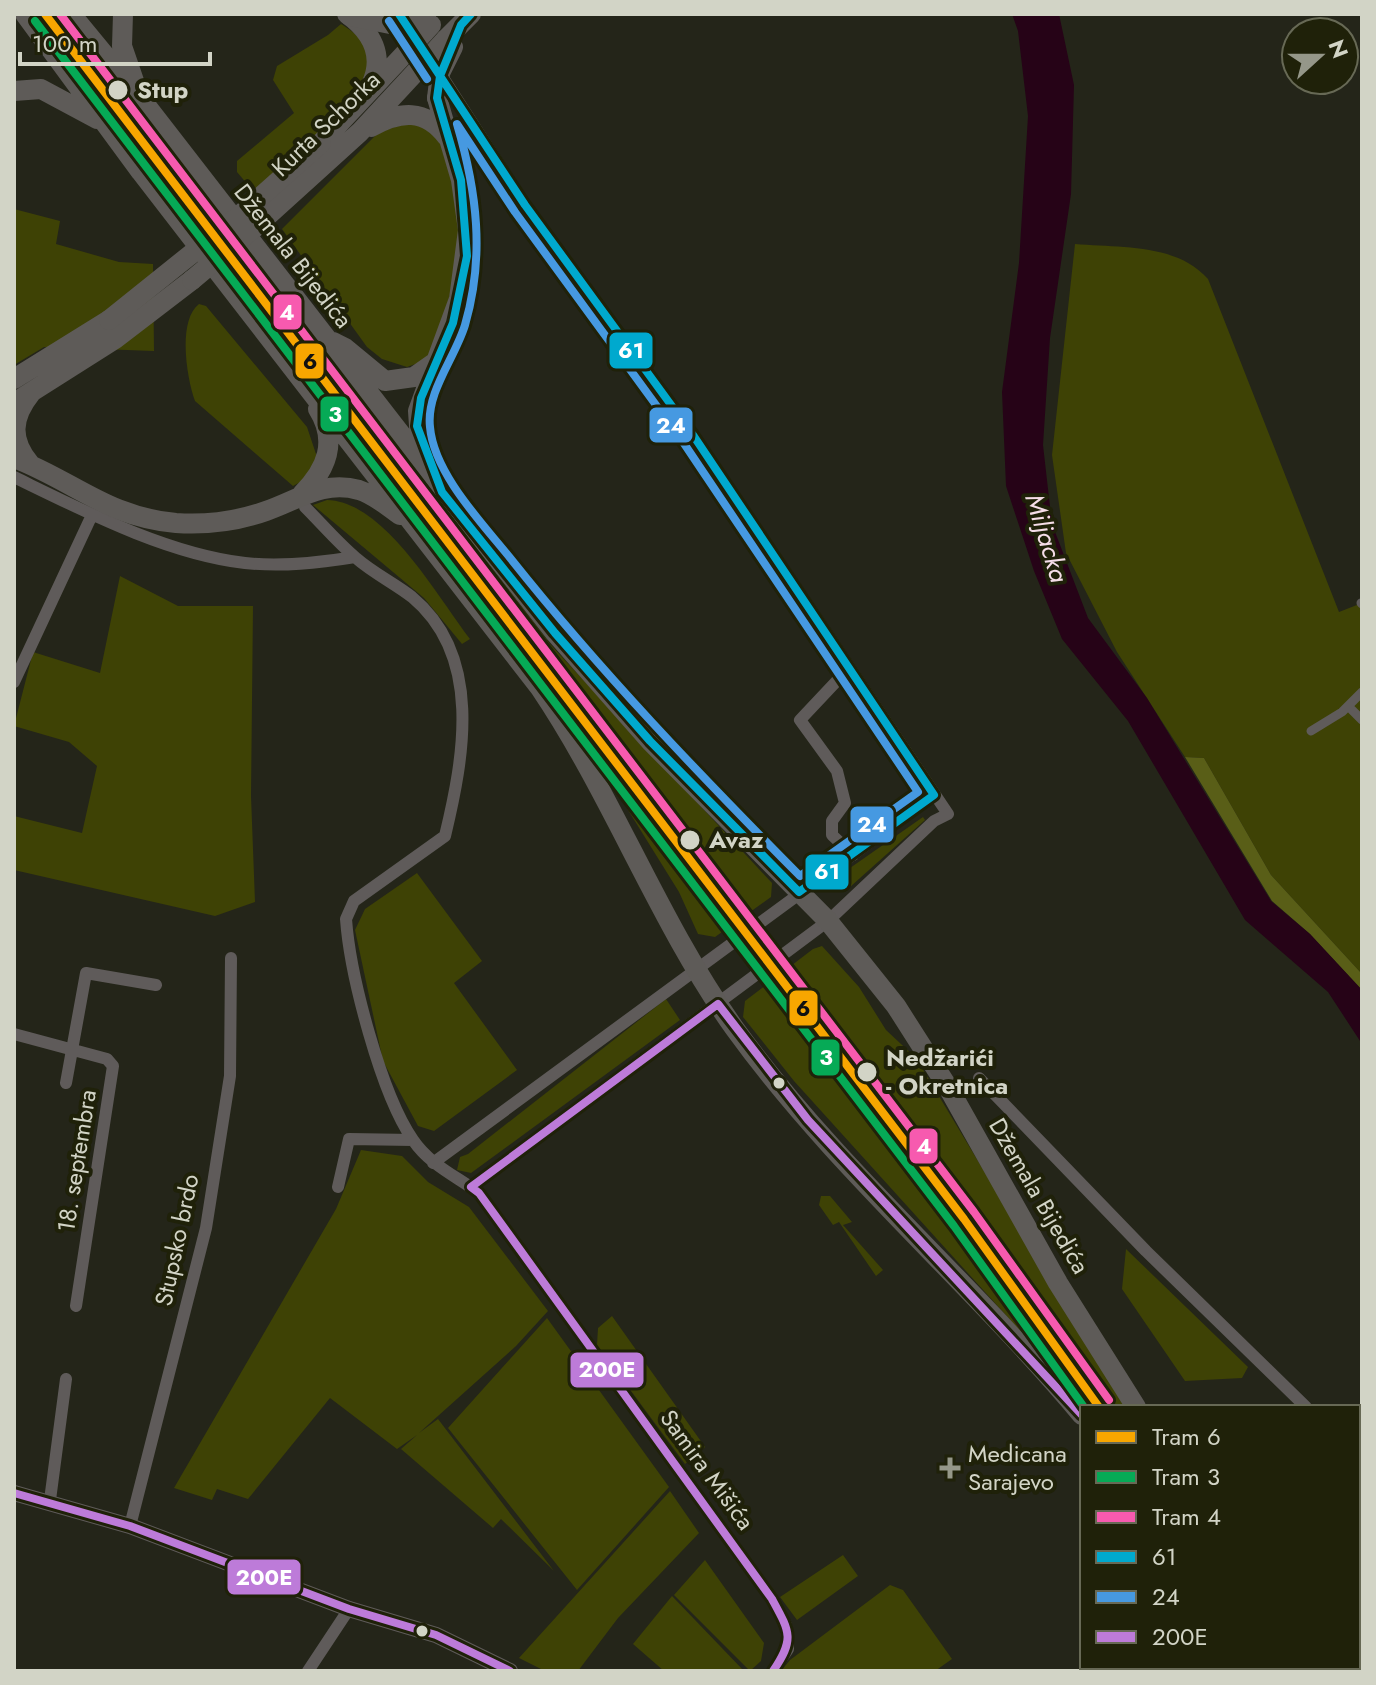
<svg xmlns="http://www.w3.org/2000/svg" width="1376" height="1685" viewBox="0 0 1376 1685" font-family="Jost,sans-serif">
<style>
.green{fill:#3e4205}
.forest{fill:#595e17}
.water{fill:#260317}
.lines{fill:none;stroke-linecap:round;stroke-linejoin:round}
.pedestrian{stroke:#5f5b5a;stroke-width:9}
.minor{stroke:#5f5b5a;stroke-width:12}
.tertiary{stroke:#5f5b5a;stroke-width:16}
.primary{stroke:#5e5b58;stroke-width:20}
.primary-bridge{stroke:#5e5b58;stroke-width:20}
.bus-1-casing{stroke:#1f2109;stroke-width:14}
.bus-2-casing{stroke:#1f2109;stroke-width:14}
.bus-3-casing{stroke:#1f2109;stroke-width:14}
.bus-1{stroke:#00a9ce;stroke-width:8}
.bus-2{stroke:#4699e1;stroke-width:8}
.bus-3{stroke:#bd7bd9;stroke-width:8}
.tram-1-casing{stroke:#1f2109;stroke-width:14}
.tram-2-casing{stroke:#1f2109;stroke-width:14}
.tram-3-casing{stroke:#1f2109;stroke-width:14}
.tram-1{stroke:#f7a600;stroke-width:8}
.tram-2{stroke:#06aa56;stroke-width:8}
.tram-3{stroke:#f75aaf;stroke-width:8}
.stop-dot{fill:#d2d4c6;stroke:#1f2109;stroke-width:3}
.poi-dot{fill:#959789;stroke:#1f2109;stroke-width:3}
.labels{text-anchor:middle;stroke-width:8;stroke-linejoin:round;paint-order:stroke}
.stop-label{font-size:24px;font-weight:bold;fill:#d2d4c6;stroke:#1f2109;text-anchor:start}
.street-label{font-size:24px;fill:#d2d4c6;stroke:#1f2109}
.poi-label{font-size:24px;fill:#d2d4c6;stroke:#1f2109;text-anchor:start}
.water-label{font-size:26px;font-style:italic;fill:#f5dde8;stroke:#1f2109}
.line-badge{stroke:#1f2109;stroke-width:3}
.badge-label{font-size:22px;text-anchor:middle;font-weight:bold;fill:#fff}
.pale-badge-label{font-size:22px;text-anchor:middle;font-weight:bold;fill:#111}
</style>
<rect width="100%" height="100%" fill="#242519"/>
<path class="green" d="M 341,24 C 352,31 367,41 369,56 C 374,100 283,164 253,191 L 237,172 L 237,161 L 294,113 L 273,80 L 277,66 L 328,35 Z
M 414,121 L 433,130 L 451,159 L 463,245 L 436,347 L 424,361 L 407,367 L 382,359 L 367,347 L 282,229 L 379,132 Z
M 14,209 L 60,221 L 56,244 L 119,262 L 153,264 L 154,351 L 44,347 L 14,365 Z
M 1075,244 C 1120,248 1176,243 1208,279 L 1339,612 L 1362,603 L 1362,974 L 1271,875 L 1204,758 L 1185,757 L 1117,652 L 1066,553 L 1052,455 Z
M 252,256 L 550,644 L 772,883 L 771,897 L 715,937 L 698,934 L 679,892 L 539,667 L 233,270 Z
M 199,304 L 206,306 L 307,427 L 318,460 L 306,479 L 293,486 L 195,401 C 187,379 177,321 199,304 Z
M 327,500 C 384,501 437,596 470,639 L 462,644 L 424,598 L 313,505 Z
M 120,576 L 178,606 L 253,606 L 251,796 L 255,902 L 215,916 L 14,870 L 14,816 L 82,833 L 97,766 L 69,742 L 14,726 L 33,652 L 100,673 Z
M 923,817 L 925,820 L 850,887 L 840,875 Z
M 417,873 L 482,961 L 454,983 L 517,1070 L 434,1131 L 418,1126 L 383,1061 L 355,930 L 365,909 Z
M 822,946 L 859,987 L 886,1030 L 916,1058 L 1126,1407 L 1089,1407 L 794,1081 L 743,1017 L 745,1001 L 813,949 Z
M 666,999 L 680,1020 L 471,1173 L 457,1170 L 460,1157 L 468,1154 Z
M 361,1150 L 402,1156 L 428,1182 L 469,1207 L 548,1311 L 516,1346 L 419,1433 L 438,1419 L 554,1571 L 501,1519 L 493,1528 L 401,1449 L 417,1435 L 397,1449 L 330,1398 L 248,1499 L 217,1489 L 212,1500 L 174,1488 L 336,1209 Z
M 821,1196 L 830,1196 L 852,1222 L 843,1225 L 883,1270 L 876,1276 L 839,1222 L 833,1225 L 819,1205 Z
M 1126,1249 L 1248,1367 L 1242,1378 L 1185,1381 L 1122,1289 Z
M 612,1316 L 705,1447 L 685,1464 L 597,1345 L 598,1328 Z
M 547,1318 L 669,1487 L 577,1590 L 448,1428 Z
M 670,1491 L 699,1533 L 618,1618 L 578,1671 L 545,1671 L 519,1658 Z
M 843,1555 L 858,1576 L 797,1620 L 780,1597 Z
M 705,1560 L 764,1643 L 761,1661 L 750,1671 L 674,1595 Z
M 890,1585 L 903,1590 L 952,1659 L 935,1671 L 781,1671 L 790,1660 Z
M 672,1596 L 744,1671 L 664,1671 L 633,1644 Z"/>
<path class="forest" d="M 1185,757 L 1204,758 L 1271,875 L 1362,974 L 1362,990 L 1310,934 L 1272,901 Z"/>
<path class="water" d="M 1012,14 L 1059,14 L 1074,85 L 1071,194 L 1050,338 L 1043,445 L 1052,524 L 1088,618 L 1147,698 L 1271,901 L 1310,934 L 1362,990 L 1362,1044 L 1328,992 L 1245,920 L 1128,721 L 1062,639 L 1034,571 L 1006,486 L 1002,392 L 1019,263 L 1028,116 L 1018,31 Z"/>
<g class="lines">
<path class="pedestrian" d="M 1361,603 L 1362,604
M 1348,706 L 1362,720
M 1311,731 L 1342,712 L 1362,692"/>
<path class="minor" d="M 440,73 L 525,205 L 693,435 L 948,814 L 934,821 L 828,921 L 471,1187
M 14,477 C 84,511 167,554 245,563 C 282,567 318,563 355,557
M 305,507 C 322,524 338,543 356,558 C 373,573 394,583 412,597 C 483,656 464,757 445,836 L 354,901 L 346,919 C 350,975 381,1094 413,1140 C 430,1165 456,1176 479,1193 L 772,1599 L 786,1625 L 788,1649 L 773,1671
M 848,669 L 800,720 L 837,771 L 845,803 L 832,821 L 832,835 L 853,855
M 14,682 L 92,515
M 14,1034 L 107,1059 L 113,1066 L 76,1306
M 979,1078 L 1146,1251 L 1306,1407
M 66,1083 L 86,973 L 156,985
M 433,1163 L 934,795
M 338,1187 L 349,1139 L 413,1140
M 1358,1452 L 1362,1455
M 54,1504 L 50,1500 L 66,1379
M 130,1526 L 206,1228 L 230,1076 L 231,958
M 308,1671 L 349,1609"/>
<path class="tertiary" d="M 14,1493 L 130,1526 L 349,1609 L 436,1635 L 510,1671"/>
<path class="primary" d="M 25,14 L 141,172 L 540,688 C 613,796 659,923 735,1029 C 837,1170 971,1282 1082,1415
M 71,14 L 141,99 L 555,633 L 650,741 L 828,921 L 896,1006 L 949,1089 L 1058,1283 L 1136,1407
M 123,14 L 122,46 L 134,81
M 347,14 C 372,32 385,56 371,85
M 446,39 L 471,14
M 14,91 L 41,89 L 97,119
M 371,127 C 400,111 425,108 447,137
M 321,143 L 410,48
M 254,228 L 360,132 L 423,64
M 333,342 L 345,348 L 385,381 L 414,377 L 434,363
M 14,379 L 109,320
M 14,403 L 115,339 L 192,280
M 14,458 C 74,481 107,517 176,523 C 207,525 238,521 266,511 C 298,500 323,480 359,490 C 375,495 387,506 400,515
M 30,464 C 10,440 11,418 31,393
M 433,465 L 420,440 L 418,411 L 459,299 L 468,230 L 461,180 L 437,98
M 302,494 C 327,469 338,441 318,409
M 1249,1667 L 1252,1671
M 1304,1667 L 1306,1671"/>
<path class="primary-bridge" d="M 350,16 L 390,24 L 426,16
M 410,48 L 431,25
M 423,64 L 446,39
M 437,98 L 440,73 L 453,47
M 192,280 L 254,228
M 109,320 L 240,215 L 321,143"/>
<defs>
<path id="bus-1" d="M 399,14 L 440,76
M 440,76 L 525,205 L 693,435 L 934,795 L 799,892 L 650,741 L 555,633 L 442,492 L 417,426 L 421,398 L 453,323 L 467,256 L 461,180 L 437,98 Z
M 440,76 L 461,25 L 471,14"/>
<path id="bus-2" d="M 389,21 L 427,79
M 457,124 L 515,212 L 683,442 L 918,792 L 800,876 C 699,774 601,672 511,559 C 483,524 434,474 430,427 C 426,392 455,358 465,325 C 485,256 477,192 457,124 Z"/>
<path id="bus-3" d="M 14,1493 L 130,1526 L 349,1609 L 436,1635 L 510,1671
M 773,1671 C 795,1639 790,1632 772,1599 L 479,1193 L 471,1187 L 718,1004 L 808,1120 L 1082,1415"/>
</defs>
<use href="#bus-1" class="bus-1-casing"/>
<use href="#bus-2" class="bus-2-casing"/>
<use href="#bus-3" class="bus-3-casing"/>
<use href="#bus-1" class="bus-1"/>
<use href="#bus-2" class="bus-2"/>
<use href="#bus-3" class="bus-3"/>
<defs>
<path id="tram-1" d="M 45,14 L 964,1219 L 1099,1407"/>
<path id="tram-2" d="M 35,21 L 954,1226 L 1084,1407"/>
<path id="tram-3" d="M 60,14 L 974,1212 L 1109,1400"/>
</defs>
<use href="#tram-1" class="tram-1-casing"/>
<use href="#tram-2" class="tram-2-casing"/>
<use href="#tram-3" class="tram-3-casing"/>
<use href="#tram-1" class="tram-1"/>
<use href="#tram-2" class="tram-2"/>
<use href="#tram-3" class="tram-3"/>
</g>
<g class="stop-dot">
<circle cx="118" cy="90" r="11"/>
<circle cx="690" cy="840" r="11"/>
<circle cx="867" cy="1072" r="11"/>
<circle cx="779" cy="1083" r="7"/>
<circle cx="422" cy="1631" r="7"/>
</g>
<path class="poi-dot" d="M946 1456h8v8h8v8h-8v8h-8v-8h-8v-8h8z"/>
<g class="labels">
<g class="stop-label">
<text x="137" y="98">Stup</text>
<text x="709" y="848">Avaz</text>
<text x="886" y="1066">Nedžarići<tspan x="886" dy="28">- Okretnica</tspan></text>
</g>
<g class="street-label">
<text transform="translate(326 124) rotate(-44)" y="8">Kurta Schorka</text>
<text transform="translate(293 256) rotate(52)" y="8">Džemala Bijedića</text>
<text transform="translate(77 1161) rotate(-81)" y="8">18. septembra</text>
<text transform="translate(1039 1196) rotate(60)" y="8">Džemala Bijedića</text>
<text transform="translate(177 1240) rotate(-78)" y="8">Stupsko brdo</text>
<text transform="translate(707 1470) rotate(54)" y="8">Samira Mišića</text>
</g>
<g class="poi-label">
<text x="968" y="1462">Medicana<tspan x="968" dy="28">Sarajevo</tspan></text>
</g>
<g class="water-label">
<text transform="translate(1047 538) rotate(73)" y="9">Miljacka</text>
</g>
</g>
<g class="line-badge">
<rect x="272" y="293" width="31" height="38" rx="8" fill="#f75aaf"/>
<rect x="608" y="331" width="46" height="39" rx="8" fill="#00a9ce"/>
<rect x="294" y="342" width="31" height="38" rx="8" fill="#f7a600"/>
<rect x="319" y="395" width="31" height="38" rx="8" fill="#06aa56"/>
<rect x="648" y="406" width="46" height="38" rx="8" fill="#4699e1"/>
<rect x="849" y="805" width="46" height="39" rx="8" fill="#4699e1"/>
<rect x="804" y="853" width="46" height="38" rx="8" fill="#00a9ce"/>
<rect x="788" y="989" width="31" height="38" rx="8" fill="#f7a600"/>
<rect x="810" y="1038" width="31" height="39" rx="8" fill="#06aa56"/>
<rect x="908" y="1127" width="31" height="38" rx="8" fill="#f75aaf"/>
<rect x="569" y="1351" width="76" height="38" rx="8" fill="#bd7bd9"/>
<rect x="226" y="1558" width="76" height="38" rx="8" fill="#bd7bd9"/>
</g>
<g class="badge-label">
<text x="287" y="320">4</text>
<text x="631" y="358">61</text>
<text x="335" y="422">3</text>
<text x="671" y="433">24</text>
<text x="872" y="832">24</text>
<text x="827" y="879">61</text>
<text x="826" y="1065">3</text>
<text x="924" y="1154">4</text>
<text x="607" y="1377">200E</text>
<text x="264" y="1585">200E</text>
</g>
<g class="pale-badge-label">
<text x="310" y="369">6</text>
<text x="803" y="1016">6</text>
</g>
<rect width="1376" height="1685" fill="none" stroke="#d2d4c6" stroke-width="32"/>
<rect x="1080" y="1405" width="280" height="264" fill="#1f2109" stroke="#676955" stroke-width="2"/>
<rect x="1096" y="1431" width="40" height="12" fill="#f7a600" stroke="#676955" stroke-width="2"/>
<text x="1152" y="1445" font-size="24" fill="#d2d4c6">Tram 6</text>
<rect x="1096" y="1471" width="40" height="12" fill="#06aa56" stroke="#676955" stroke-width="2"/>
<text x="1152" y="1485" font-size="24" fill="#d2d4c6">Tram 3</text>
<rect x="1096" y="1511" width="40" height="12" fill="#f75aaf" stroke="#676955" stroke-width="2"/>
<text x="1152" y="1525" font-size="24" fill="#d2d4c6">Tram 4</text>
<rect x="1096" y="1551" width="40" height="12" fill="#00a9ce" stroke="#676955" stroke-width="2"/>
<text x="1152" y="1565" font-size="24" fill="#d2d4c6">61</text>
<rect x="1096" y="1591" width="40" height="12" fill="#4699e1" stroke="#676955" stroke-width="2"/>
<text x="1152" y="1605" font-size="24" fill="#d2d4c6">24</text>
<rect x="1096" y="1631" width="40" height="12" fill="#bd7bd9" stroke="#676955" stroke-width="2"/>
<text x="1152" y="1645" font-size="24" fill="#d2d4c6">200E</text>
<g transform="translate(1320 56) rotate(69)"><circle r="38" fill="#1f2109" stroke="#676955" stroke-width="2"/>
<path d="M0-6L14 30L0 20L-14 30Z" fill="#959789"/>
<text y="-12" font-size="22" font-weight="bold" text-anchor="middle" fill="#d2d4c6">N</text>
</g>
<path d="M20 52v12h190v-12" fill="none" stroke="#d2d4c6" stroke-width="4"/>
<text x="32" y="52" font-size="24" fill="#d2d4c6" stroke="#1f2109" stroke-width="6" paint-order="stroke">100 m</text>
</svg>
